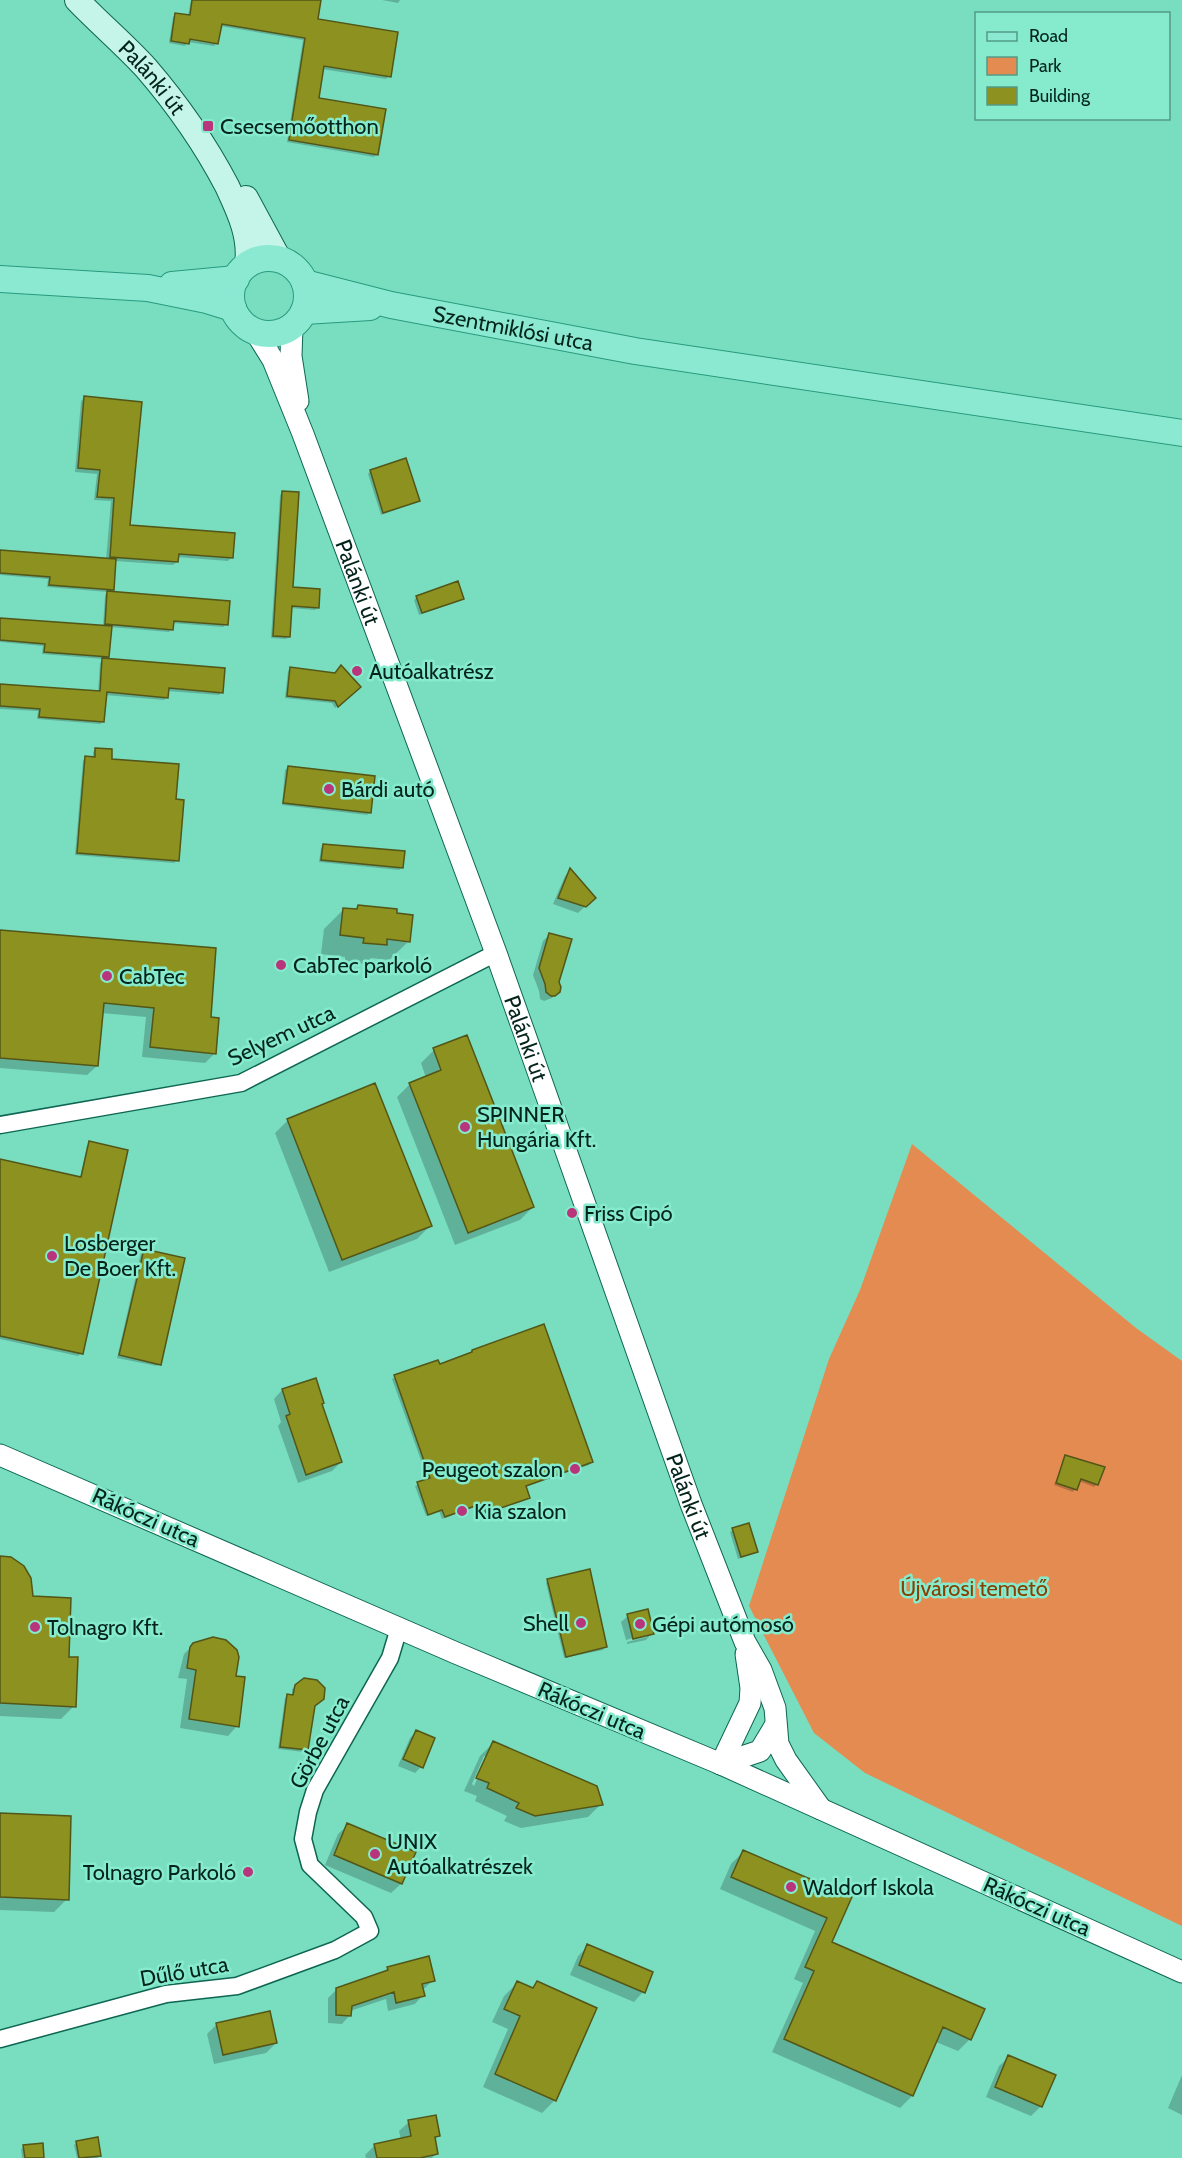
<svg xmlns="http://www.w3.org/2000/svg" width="1182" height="2158" viewBox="0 0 1182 2158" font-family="Cabin,sans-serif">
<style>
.green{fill:#e38b51}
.shadow{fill:#0003;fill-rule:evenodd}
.building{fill:#8c9120;stroke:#525617;stroke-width:1.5}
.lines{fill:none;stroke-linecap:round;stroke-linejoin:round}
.minor-casing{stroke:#0e6652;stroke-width:19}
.tertiary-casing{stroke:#0e6652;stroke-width:23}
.secondary-casing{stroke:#0e6652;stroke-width:26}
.primary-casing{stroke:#299a7e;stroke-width:28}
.minor{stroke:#fff;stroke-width:16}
.tertiary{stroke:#fff;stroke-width:21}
.secondary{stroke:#c5f4e8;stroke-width:24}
.primary{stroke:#8be9d2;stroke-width:26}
.poi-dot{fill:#b9357b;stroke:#86ebcd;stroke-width:2}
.labels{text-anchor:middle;stroke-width:5;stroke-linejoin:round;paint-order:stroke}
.street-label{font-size:22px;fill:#03241b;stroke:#86ebcd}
.poi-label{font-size:22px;fill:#03241b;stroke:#86ebcd;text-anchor:start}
.park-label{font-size:22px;fill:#874003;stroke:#86ebcd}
</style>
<rect width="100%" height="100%" fill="#79dec0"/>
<path class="green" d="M 912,1144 L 1136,1328 L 1182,1361 L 1182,1926 L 865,1773 L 814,1733 L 749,1606 L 829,1359 L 860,1290 Z"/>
<path class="shadow" d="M 191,0 L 319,0 L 316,20 L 389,76 L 386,79 L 322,69 L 318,99 L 377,154 L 374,157 L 287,142 L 303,40 L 220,26 L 217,43 L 214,46 L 188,42 L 185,46 L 169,43 L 173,17 L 176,14 L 188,16 Z
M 382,0 L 400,0 L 398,3 Z
M 84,398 L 128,526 L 232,557 L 228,561 L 177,557 L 177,562 L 173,565 L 115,561 L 113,589 L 110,592 L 226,624 L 223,627 L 172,623 L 171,629 L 169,632 L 110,627 L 108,656 L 104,660 L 221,692 L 219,695 L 167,691 L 167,697 L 164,700 L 105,695 L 103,722 L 100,724 L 37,719 L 38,711 L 0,709 L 0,685 L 98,693 L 100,663 L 104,659 L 42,654 L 43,646 L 0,642 L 0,619 L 103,627 L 105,595 L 108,592 L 47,587 L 48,579 L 0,575 L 0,552 L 106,560 L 111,501 L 94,500 L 97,474 L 75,472 L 81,401 Z
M 370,471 L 418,501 L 415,503 L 381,515 L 368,474 Z
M 283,492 L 292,589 L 318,607 L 315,610 L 290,608 L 289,636 L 286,639 L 271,638 L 280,495 Z
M 417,597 L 462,598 L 460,601 L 419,615 L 414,600 Z
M 291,668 L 359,687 L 335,708 L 332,703 L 285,698 L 288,671 Z
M 96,749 L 175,801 L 177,860 L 174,863 L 75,855 L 83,761 L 85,758 L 93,759 L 93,752 Z
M 288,767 L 370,812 L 367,815 L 282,805 L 285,770 Z
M 324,845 L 402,867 L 399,870 L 319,862 L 321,848 Z
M 570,871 L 594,898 L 578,913 L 553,904 L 565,876 Z
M 358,906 L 409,941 L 389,960 L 371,958 L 366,964 L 345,962 L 345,957 L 321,954 L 324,929 L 343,910 L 354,911 Z
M 0,932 L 209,1019 L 215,1053 L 205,1063 L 142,1057 L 146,1017 L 101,1013 L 97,1066 L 87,1075 L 0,1068 Z
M 549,935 L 559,992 L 552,998 L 544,1001 L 540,999 L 539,991 L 533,975 L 543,941 Z
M 434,1050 L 533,1207 L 520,1220 L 455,1245 L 397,1097 L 410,1084 L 426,1078 L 421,1063 Z
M 288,1120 L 430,1226 L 417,1239 L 329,1272 L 275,1133 Z
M 90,1143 L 81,1354 L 78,1356 L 0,1339 L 0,1160 L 80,1178 L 87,1146 Z
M 144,1251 L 159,1364 L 157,1366 L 117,1358 L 141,1253 Z
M 472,1351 L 591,1462 L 589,1465 L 525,1487 L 528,1497 L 526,1500 L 484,1515 L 480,1505 L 442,1519 L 439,1511 L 426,1516 L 415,1486 L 428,1480 L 392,1379 L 395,1377 L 439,1366 Z
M 282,1390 L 320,1405 L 341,1462 L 332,1471 L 298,1483 L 278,1426 L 281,1422 L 274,1399 Z
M 1066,1457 L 1097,1484 L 1094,1487 L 1079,1481 L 1073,1492 L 1054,1485 Z
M 733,1530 L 756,1551 L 753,1554 L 738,1559 L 730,1532 Z
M 0,1557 L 32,1597 L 67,1658 L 74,1706 L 61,1719 L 0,1716 Z
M 548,1580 L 605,1647 L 603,1650 L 564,1658 L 546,1583 Z
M 628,1616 L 652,1633 L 646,1640 L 627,1644 L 627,1642 L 647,1637 L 647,1634 L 626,1640 L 621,1622 Z
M 194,1644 L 234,1677 L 237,1726 L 228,1736 L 180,1728 L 187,1679 L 178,1678 L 184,1654 Z
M 296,1686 L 313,1706 L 307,1750 L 304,1752 L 278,1749 L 285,1698 L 287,1696 L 292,1696 L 292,1689 Z
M 416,1732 L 421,1767 L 415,1773 L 398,1766 L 410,1738 Z
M 493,1743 L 601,1804 L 588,1817 L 521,1828 L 504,1821 L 507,1816 L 475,1801 L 477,1796 L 464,1791 L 480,1756 ZM 484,1756 L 487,1756 L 474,1786 L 472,1784 Z
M 0,1815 L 67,1899 L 54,1912 L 0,1910 Z
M 348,1825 L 414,1853 L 401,1884 L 391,1893 L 325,1865 L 338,1834 Z
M 743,1852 L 850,1898 L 831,1943 L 970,2039 L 958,2051 L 936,2042 L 912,2096 L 900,2108 L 772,2052 L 803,1983 L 794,1979 L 815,1931 L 720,1889 L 731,1864 Z
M 588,1946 L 643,1992 L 634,2002 L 570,1975 L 578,1956 Z
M 388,1968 L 433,1980 L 425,1988 L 421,1989 L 423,1995 L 415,2004 L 388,2011 L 386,1999 L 350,2011 L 350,2015 L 342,2024 L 328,2023 L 328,1998 L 337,1989 L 382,1974 Z
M 517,1983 L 531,1989 L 537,1983 L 555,2100 L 542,2113 L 483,2087 L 508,2029 L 492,2022 L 504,1996 Z
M 217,2024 L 276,2043 L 266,2053 L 214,2064 L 207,2034 Z
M 1009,2057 L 1041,2106 L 1031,2116 L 986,2097 L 999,2066 Z
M 1182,2075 L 1182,2115 L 1168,2108 Z
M 409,2122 L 438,2135 L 434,2140 L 436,2154 L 432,2158 L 366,2158 L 365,2155 L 375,2145 L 401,2140 L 399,2131 Z
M 77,2142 L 100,2155 L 97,2158 L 77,2158 L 74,2145 Z
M 24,2147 L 43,2158 L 22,2158 L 21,2149 Z"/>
<path class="building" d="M 192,0 L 321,0 L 318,19 L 398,32 L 391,77 L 324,66 L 319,98 L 386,109 L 378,155 L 289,140 L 305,38 L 222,24 L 218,44 L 190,39 L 189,44 L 171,41 L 175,13 L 190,15 Z
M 84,396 L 142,402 L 130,525 L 235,533 L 233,558 L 179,554 L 178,562 L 110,557 L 114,498 L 97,497 L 100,470 L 78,468 Z
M 406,458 L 420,501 L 383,513 L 370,470 Z
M 282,491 L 299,492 L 293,587 L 320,589 L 319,608 L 292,606 L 290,637 L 273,636 Z
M 0,550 L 116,559 L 114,590 L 49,585 L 50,577 L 0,573 Z
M 458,581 L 464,599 L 422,613 L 416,596 Z
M 107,591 L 230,601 L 228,625 L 174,621 L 173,630 L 105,624 Z
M 0,618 L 112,626 L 109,657 L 44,652 L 45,644 L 0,640 Z
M 102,658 L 225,668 L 223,693 L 169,688 L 168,698 L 107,692 L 104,722 L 39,717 L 40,709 L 0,706 L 0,684 L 100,691 Z
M 341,665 L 361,687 L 338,707 L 335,701 L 287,696 L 290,667 L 335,673 Z
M 95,748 L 112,749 L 112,759 L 179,764 L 176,799 L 184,800 L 179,861 L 77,853 L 85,756 L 95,757 Z
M 288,766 L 375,776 L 371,813 L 283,803 Z
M 323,844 L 405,851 L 403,868 L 321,860 Z
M 570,868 L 596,898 L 586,907 L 558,898 Z
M 358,905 L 397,909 L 397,913 L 413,915 L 410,942 L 387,939 L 387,945 L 363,943 L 364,938 L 340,935 L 343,908 L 357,909 Z
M 0,930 L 216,948 L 211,1017 L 219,1018 L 216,1054 L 150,1047 L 154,1008 L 104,1003 L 98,1066 L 0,1058 Z
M 549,933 L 572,939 L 559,982 L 561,987 L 560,992 L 555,996 L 551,996 L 546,992 L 545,984 L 539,968 Z
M 467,1035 L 534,1207 L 468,1233 L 409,1083 L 441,1070 L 433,1048 Z
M 375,1083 L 432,1226 L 342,1260 L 287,1119 Z
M 89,1141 L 128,1150 L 83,1354 L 0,1336 L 0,1159 L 81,1177 Z
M 144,1249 L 185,1258 L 161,1365 L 119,1355 Z
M 544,1324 L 593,1462 L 526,1486 L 530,1498 L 486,1513 L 483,1503 L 445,1517 L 442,1510 L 428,1515 L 417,1482 L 430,1478 L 394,1375 L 438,1360 L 440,1364 L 472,1352 L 472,1350 Z
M 316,1378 L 324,1403 L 322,1404 L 342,1462 L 306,1475 L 286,1416 L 290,1414 L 282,1389 Z
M 1065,1455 L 1105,1467 L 1098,1485 L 1081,1479 L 1077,1490 L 1056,1483 Z
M 749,1523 L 758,1552 L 741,1557 L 732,1528 Z
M 0,1556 L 11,1557 L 24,1566 L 31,1578 L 33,1596 L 71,1598 L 69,1657 L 78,1657 L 76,1707 L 0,1703 Z
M 590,1569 L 607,1647 L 566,1657 L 547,1579 Z
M 648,1609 L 654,1634 L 633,1639 L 627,1614 Z
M 213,1637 L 226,1640 L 237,1650 L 239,1657 L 236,1676 L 245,1677 L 239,1727 L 189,1719 L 196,1670 L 187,1668 L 190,1647 L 193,1643 Z
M 304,1678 L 317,1680 L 325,1688 L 324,1699 L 315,1706 L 308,1750 L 280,1747 L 287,1694 L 293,1695 L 295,1685 Z
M 416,1730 L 435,1738 L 423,1768 L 403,1759 Z
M 493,1741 L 597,1786 L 603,1805 L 535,1816 L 516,1808 L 519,1803 L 487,1788 L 489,1783 L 476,1778 Z
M 0,1813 L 71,1816 L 69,1900 L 0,1897 Z
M 347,1823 L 416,1852 L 402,1884 L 334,1855 Z
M 743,1850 L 852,1897 L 832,1942 L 985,2009 L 971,2040 L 943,2027 L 913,2096 L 784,2039 L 814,1971 L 805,1967 L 827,1918 L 731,1877 Z
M 587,1944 L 653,1972 L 645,1993 L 579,1965 Z
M 429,1956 L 435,1981 L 422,1984 L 425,1996 L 396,2003 L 394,1992 L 352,2006 L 351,2016 L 336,2015 L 336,1988 L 388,1970 L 387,1967 Z
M 517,1981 L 533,1988 L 537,1981 L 597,2008 L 556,2101 L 495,2074 L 520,2016 L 504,2009 Z
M 270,2011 L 277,2043 L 223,2055 L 216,2023 Z
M 1008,2055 L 1056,2075 L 1042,2107 L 995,2087 Z
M 436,2115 L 440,2136 L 435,2137 L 438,2154 L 420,2158 L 377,2158 L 374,2144 L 411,2136 L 408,2120 Z
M 98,2137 L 101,2156 L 79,2158 L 76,2141 Z
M 43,2143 L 44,2158 L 25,2158 L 23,2145 Z"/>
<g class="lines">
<defs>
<path id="minor" d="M 0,1125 L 241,1083 L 496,953
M 0,2039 L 166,1994 L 237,1986 L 335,1950 L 370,1931 L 364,1917 L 310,1865 L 303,1839 L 308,1812 L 315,1790 L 390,1658 L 399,1628"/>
<g id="tertiary">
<path d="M 292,326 L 291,356 L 298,401"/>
<path id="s1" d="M 255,331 L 273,360 L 303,434 L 496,953 L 691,1504 L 745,1642 L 761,1670 L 775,1708 L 778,1744 L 786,1760 L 821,1809"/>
<path d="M 0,1455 L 456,1653 L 721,1764 L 1182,1972"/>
<path d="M 721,1764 L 750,1703 L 751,1688 L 746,1654"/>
<path d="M 721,1764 L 760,1751 L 775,1726"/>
</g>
<g id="secondary">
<path id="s2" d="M 77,0 C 99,23 124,44 146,68 C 177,104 205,144 227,186 C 239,212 251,236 247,265"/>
<path d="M 246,198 L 279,259"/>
</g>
<g id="primary">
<circle cx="269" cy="296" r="38"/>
<path d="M 0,279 L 148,288 L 207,300 L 233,308"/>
<path id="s3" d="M 305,283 L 391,305 L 635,351 L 1182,433"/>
<path d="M 172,285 L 236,279"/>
<path d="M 304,311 L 370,307"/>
</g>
</defs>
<use href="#minor" class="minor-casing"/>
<use href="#tertiary" class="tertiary-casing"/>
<use href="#secondary" class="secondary-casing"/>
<use href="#primary" class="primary-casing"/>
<use href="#minor" class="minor"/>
<use href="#tertiary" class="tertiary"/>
<use href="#secondary" class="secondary"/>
<use href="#primary" class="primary"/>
</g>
<g class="poi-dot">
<rect x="202" y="120" width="12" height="12" rx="3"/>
<circle cx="357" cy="671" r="6"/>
<circle cx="329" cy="789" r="6"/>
<circle cx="281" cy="965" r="6"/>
<circle cx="107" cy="976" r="6"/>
<circle cx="465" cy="1127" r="6"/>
<circle cx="572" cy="1213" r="6"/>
<circle cx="52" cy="1256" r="6"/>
<circle cx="575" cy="1469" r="6"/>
<circle cx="462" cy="1511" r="6"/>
<circle cx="581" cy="1623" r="6"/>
<circle cx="640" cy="1624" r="6"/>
<circle cx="35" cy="1627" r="6"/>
<circle cx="375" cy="1854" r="6"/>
<circle cx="248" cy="1872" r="6"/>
<circle cx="791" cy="1887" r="6"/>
</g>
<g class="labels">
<g class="street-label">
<text dy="8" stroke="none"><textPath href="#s2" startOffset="108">Palánki út</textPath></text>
<text dy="8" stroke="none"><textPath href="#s3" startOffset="213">Szentmiklósi utca</textPath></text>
<text dy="8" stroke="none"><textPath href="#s1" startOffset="272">Palánki út</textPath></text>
<text transform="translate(281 1035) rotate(-25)" y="8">Selyem utca</text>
<text dy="8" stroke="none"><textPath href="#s1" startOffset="758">Palánki út</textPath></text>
<text dy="8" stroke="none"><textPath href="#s1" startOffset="1244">Palánki út</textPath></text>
<text transform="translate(146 1517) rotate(24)" y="8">Rákóczi utca</text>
<text transform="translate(592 1710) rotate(23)" y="8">Rákóczi utca</text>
<text transform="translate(319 1742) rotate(-62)" y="8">Görbe utca</text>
<text transform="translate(1037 1906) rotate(24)" y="8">Rákóczi utca</text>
<text transform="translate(184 1971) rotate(-10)" y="8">Dűlő utca</text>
</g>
<g class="poi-label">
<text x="220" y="134">Csecsemőotthon</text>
<text x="369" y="679">Autóalkatrész</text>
<text x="341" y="797">Bárdi autó</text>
<text x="293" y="973">CabTec parkoló</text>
<text x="119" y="984">CabTec</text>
<text x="477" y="1122">SPINNER<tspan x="477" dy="25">Hungária Kft.</tspan></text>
<text x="584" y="1221">Friss Cipó</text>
<text x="64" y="1251">Losberger<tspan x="64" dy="25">De Boer Kft.</tspan></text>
<text x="563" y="1477" text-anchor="end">Peugeot szalon</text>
<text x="474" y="1519">Kia szalon</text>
<text x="569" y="1631" text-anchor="end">Shell</text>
<text x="652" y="1632">Gépi autómosó</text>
<text x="47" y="1635">Tolnagro Kft.</text>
<text x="387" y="1849">UNIX<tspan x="387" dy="25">Autóalkatrészek</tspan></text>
<text x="236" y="1880" text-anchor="end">Tolnagro Parkoló</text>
<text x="803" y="1895">Waldorf Iskola</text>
</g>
<g class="park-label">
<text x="974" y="1596">Újvárosi temető</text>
</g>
</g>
<rect x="975" y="12" width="195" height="108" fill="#86ebcd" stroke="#529b86" stroke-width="1.5"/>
<rect x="987" y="32" width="30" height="9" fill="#8be9d2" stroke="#529b86" stroke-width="1.5"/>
<text x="1029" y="42" font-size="18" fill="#03241b">Road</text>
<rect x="987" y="57" width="30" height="18" fill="#e38b51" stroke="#529b86" stroke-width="1.5"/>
<text x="1029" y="72" font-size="18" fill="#03241b">Park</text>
<rect x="987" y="87" width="30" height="18" fill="#8c9120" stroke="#529b86" stroke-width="1.5"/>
<text x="1029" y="102" font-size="18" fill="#03241b">Building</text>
</svg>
